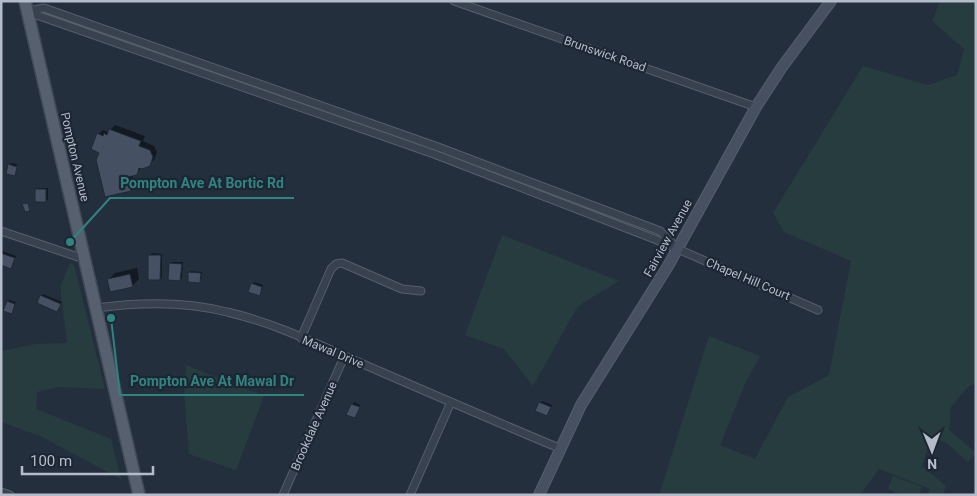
<svg xmlns="http://www.w3.org/2000/svg" width="977" height="496" viewBox="0 0 977 496" font-family="Roboto,sans-serif">
<style>
.green{fill:#263c3f}
.shadow{fill:#0007}
.building{fill:#455162;stroke:#1f2835}
.lines{fill:none;stroke-linecap:round;stroke-linejoin:round}
.street-casing{stroke:#565f6c;stroke-width:9}
.secondary-casing{stroke:#565f6c;stroke-width:12}
.primary-casing{stroke:#414a57;stroke-width:14}
.street{stroke:#38414e;stroke-width:7}
.secondary{stroke:#465061;stroke-width:10}
.primary{stroke:#56606e;stroke-width:11}
.labels{text-anchor:middle;stroke-width:4.5;stroke-linejoin:round;paint-order:stroke}
.street-label{font-size:12px;fill:#b4bcc9;stroke:#1d2633}
.leader{fill:none;stroke:#308480;stroke-width:2}
.callout-dot{fill:#308480;stroke:#1d2633;stroke-width:2}
.callout-label{font-size:14px;text-anchor:middle;font-weight:bold;fill:#308480;stroke:#1d2633;stroke-width:4.5;stroke-linejoin:round;paint-order:stroke}
</style>
<rect width="100%" height="100%" fill="#242f3e"/>
<path class="green" d="M 940,1 L 976,1 L 976,383 L 968,387 L 951,407 L 949,430 L 976,453 L 968,462 L 949,445 L 932,436 L 922,466 L 946,486 L 943,495 L 928,495 L 930,489 L 879,469 L 860,495 L 659,495 L 709,336 L 760,356 L 745,384 L 720,445 L 755,459 L 788,397 L 829,375 L 851,261 L 784,232 L 773,213 L 863,66 L 928,85 L 957,75 L 964,49 L 932,21 Z
M 502,235 L 619,281 L 578,306 L 533,386 L 504,349 L 465,335 Z
M 70,263 L 74,265 L 105,389 L 58,387 L 37,392 L 36,409 L 111,439 L 121,479 L 40,436 L 1,422 L 1,351 L 36,344 L 67,343 L 60,287 Z
M 186,365 L 264,396 L 236,470 L 189,454 L 184,392 Z
M 893,476 L 922,487 L 919,495 L 902,495 L 888,489 Z"/>
<path class="shadow" d="M 115,125 L 145,136 L 143,141 L 154,146 L 157,152 L 154,160 L 149,164 L 141,168 L 136,174 L 132,175 L 135,186 L 131,190 L 101,152 L 98,134 L 103,130 L 108,132 Z
M 11,163 L 17,164 L 14,174 L 9,165 Z
M 38,188 L 48,188 L 48,199 L 46,201 L 36,189 Z
M 2,251 L 16,256 L 11,267 L 1,264 Z
M 152,253 L 162,254 L 162,277 L 160,279 L 150,255 Z
M 172,262 L 183,262 L 182,278 L 180,279 L 170,263 Z
M 137,268 L 139,279 L 133,285 L 110,291 L 108,280 L 115,273 Z
M 191,271 L 202,272 L 201,279 L 199,281 L 190,273 Z
M 254,282 L 263,285 L 259,294 L 252,284 Z
M 43,294 L 62,302 L 57,310 L 41,296 Z
M 10,300 L 16,302 L 11,312 L 8,301 Z
M 542,401 L 552,405 L 547,415 L 540,403 Z
M 354,402 L 360,405 L 356,415 L 348,414 Z"/>
<path class="building" d="M 109,129 L 141,141 L 139,146 L 150,150 L 153,157 L 150,166 L 142,169 L 139,168 L 137,175 L 128,177 L 131,191 L 105,197 L 96,160 L 99,153 L 91,149 L 97,133 L 103,136 L 104,133 L 107,135 Z
M 8,164 L 17,167 L 15,176 L 6,174 Z
M 35,189 L 46,189 L 46,202 L 35,202 Z
M 28,203 L 30,211 L 25,212 L 22,204 Z
M 1,253 L 15,258 L 11,269 L 1,265 Z
M 148,255 L 161,255 L 160,280 L 148,280 Z
M 169,263 L 182,264 L 180,281 L 168,280 Z
M 188,272 L 201,273 L 200,283 L 188,282 Z
M 130,274 L 133,287 L 110,292 L 107,279 Z
M 251,283 L 262,287 L 260,296 L 248,292 Z
M 40,295 L 61,304 L 57,312 L 37,303 Z
M 7,301 L 15,304 L 12,314 L 3,311 Z
M 539,402 L 551,407 L 547,416 L 535,411 Z
M 351,404 L 360,407 L 355,418 L 346,415 Z"/>
<g class="lines">
<defs>
<path id="street" d="M 454,1 L 756,107
M 29,11 L 44,8 L 438,147 L 660,231 L 675,246
M 28,12 L 434,154 L 657,240 L 818,310
M 1,231 L 84,259
M 96,308 C 140,302 184,301 227,312 C 280,324 329,350 379,371 C 439,397 499,423 559,448
M 301,338 L 331,269 L 336,264 L 342,263 L 402,289 L 421,291
M 1,492 L 10,495
M 283,495 L 344,357
M 410,495 L 451,402"/>
<path id="secondary" d="M 539,495 L 581,405 L 668,266 L 756,107 L 782,67 L 831,1"/>
<path id="primary" d="M 25,1 L 139,495"/>
</defs>
<use href="#street" class="street-casing"/>
<use href="#secondary" class="secondary-casing"/>
<use href="#primary" class="primary-casing"/>
<use href="#street" class="street"/>
<use href="#secondary" class="secondary"/>
<use href="#primary" class="primary"/>
</g>
<g class="labels">
<g class="street-label">
<text transform="translate(605 54) rotate(19)" y="4">Brunswick Road</text>
<text transform="translate(75 157) rotate(77)" y="4">Pompton Avenue</text>
<text transform="translate(668 238) rotate(-61)" y="4">Fairview Avenue</text>
<text transform="translate(748 279) rotate(23)" y="4">Chapel Hill Court</text>
<text transform="translate(333 352) rotate(23)" y="4">Mawal Drive</text>
<text transform="translate(314 426) rotate(-66)" y="4">Brookdale Avenue</text>
</g>
</g>
<path class="leader" d="M70 242L110 198H294M111 318L120 395H304"/>
<g class="callout-dot">
<circle cx="70" cy="242" r="5"/>
<circle cx="111" cy="318" r="5"/>
</g>
<g class="callout-label">
<text x="202" y="188">Pompton Ave At Bortic Rd</text>
<text x="212" y="386">Pompton Ave At Mawal Dr</text>
</g>
<rect width="977" height="496" fill="none" stroke="#b4bcc9" stroke-width="5"/>
<g transform="translate(932 451) rotate(179)" stroke="#1d2633" stroke-width="4" paint-order="stroke">
<path d="M0-4L9 19L0 12L-9 19Z" fill="#b4bcc9"/>
<text y="-8" font-size="14" font-weight="bold" text-anchor="middle" fill="#b4bcc9">N</text>
</g>
<path d="M22 466v8h131v-8" fill="none" stroke="#b4bcc9" stroke-width="2.5"/>
<text x="30" y="466" font-size="15" fill="#b4bcc9" stroke="#1d2633" stroke-width="4" paint-order="stroke">100 m</text>
</svg>
